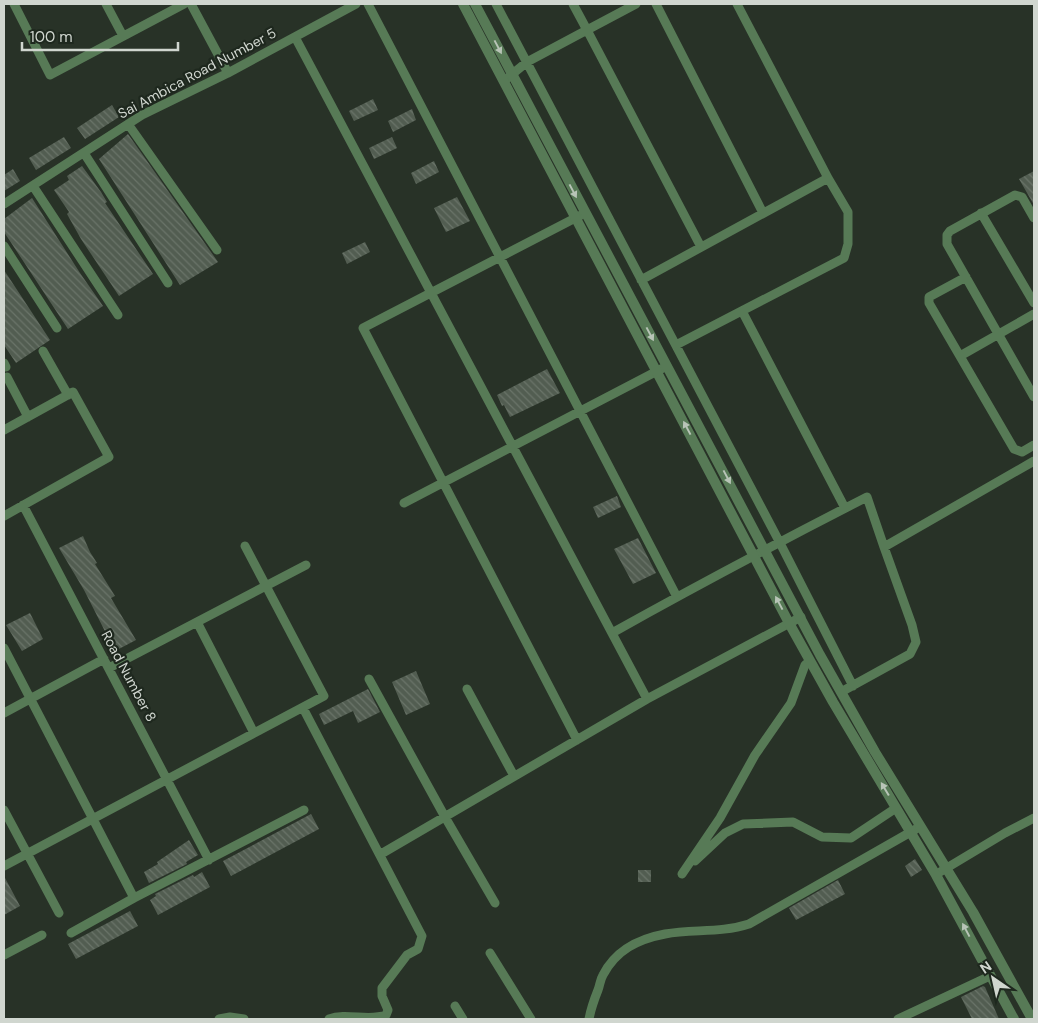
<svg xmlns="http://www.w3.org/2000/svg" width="1038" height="1023" viewBox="0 0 1038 1023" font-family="'DM Sans',sans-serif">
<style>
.building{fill:url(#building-back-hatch)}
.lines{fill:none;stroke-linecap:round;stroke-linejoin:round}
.minor{stroke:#577a56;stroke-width:9}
.tertiary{stroke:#577a56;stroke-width:10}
.oneway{fill:#b8c4b7}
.labels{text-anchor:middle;stroke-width:4.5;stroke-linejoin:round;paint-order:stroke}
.street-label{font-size:14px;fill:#d0d6cf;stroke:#1e281e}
</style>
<defs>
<pattern id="building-back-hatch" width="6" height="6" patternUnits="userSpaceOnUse" patternTransform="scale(1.25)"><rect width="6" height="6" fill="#525d51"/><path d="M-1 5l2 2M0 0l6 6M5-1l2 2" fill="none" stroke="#6a7469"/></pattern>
</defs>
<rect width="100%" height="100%" fill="#283227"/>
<path class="building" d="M 373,99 L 378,110 L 354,121 L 349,111 Z
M 112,105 L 119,117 L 85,139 L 77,128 Z
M 412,109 L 416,120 L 393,132 L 388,121 Z
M 128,134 L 218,262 L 180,285 L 99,159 Z
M 64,137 L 71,148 L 36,170 L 29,158 Z
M 392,137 L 397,148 L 374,159 L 369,148 Z
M 434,161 L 439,172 L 416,184 L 411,173 Z
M 82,166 L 101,192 L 107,202 L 105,203 L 153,274 L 119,296 L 81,239 L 67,214 L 69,212 L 54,190 L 69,180 L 67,176 Z
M 13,169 L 20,181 L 4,191 L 4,175 Z
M 1034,171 L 1034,205 L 1019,179 Z
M 457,197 L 470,221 L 446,232 L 434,208 Z
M 32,198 L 80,273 L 103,306 L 68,329 L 4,232 L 4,219 Z
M 365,242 L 370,252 L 347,264 L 342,253 Z
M 4,270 L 50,340 L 16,363 L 4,345 Z
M 547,369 L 560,393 L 510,417 L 504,405 L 502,406 L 497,395 Z
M 617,496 L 621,507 L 598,518 L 593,507 Z
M 83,536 L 90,552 L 97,563 L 95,564 L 115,596 L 111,598 L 136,640 L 115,651 L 84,590 L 59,548 Z
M 638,538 L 656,573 L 633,584 L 614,549 Z
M 30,613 L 43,639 L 22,651 L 6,625 Z
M 416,671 L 430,704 L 406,715 L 392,682 Z
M 368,689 L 380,712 L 358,723 L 353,711 L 324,725 L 319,714 Z
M 311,814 L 319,829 L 231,876 L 223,861 Z
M 189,840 L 198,855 L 186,862 L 187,864 L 149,883 L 144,872 L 158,864 L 157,862 Z
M 915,859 L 922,870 L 911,877 L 905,866 Z
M 638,870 L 651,870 L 651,882 L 638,882 Z
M 202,872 L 210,887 L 158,915 L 150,900 L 156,896 L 155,894 L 193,875 L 194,877 Z
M 4,876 L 20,906 L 4,915 Z
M 838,880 L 845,894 L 796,920 L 789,908 Z
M 130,911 L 138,926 L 76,959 L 68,944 Z
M 983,986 L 985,987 L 999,1019 L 972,1019 L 961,997 Z"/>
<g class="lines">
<path class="minor" d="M 14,4 L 50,75 L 184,4
M 106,4 L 123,36
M 191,4 L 228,73
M 368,4 L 677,597
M 496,4 L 780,543 L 853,686
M 636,4 L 587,30 L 701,247
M 656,4 L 763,213
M 295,37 L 647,699
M 504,81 L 527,62 L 587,30 L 573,4
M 128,124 L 217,250
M 84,153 L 168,283
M 33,186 L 118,315
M 4,204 L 142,115 L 228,73 L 356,4
M 981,213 L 1034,303
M 1034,218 L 1022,197 L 1015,195 L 950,231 L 947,235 L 947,244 L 1034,397
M 4,246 L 57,328
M 966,277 L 929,297 L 929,303 L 1014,449 L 1022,452 L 1034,445
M 641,280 L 828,178
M 742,311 L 845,508
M 676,345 L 844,258 L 848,244 L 848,212 L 828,178 L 737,4
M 43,351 L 68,395
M 960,356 L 1034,314
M 4,363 L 6,367
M 7,377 L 28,417
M 4,430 L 73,392 L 109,457 L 4,516
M 404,503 L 663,368
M 23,505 L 209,860
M 197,622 L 254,733
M 612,633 C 696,586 781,541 867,497 L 884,547
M 4,648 L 134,898 L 304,810
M 109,668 L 306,565
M 369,679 L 445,817 L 495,903
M 467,689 L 514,776
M 841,692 L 910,654 L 916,642 L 912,625 L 884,547 L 1034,461
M 303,708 L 422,936 L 418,949 L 407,955 L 382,988 L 382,996 L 388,1010 L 386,1015 C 368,1022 347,1012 329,1019
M 4,713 L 104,659
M 577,740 L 363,328 L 585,213
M 4,810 L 59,913
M 381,854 L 647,699 L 801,617
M 695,861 L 725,833 L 743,824 L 793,822 L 822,837 L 851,838 L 896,808
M 4,866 L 324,696 L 245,546
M 940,872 L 1005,833 L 1034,818
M 682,874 L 720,818 L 755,755 L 791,703 L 805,665 L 810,661
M 71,933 L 134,898
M 490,953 L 531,1019
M 4,955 L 42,935
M 455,1006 L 463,1019
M 219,1019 L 230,1017 L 244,1019
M 589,1019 C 591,1008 594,1000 598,990 C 600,985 600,980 603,975 C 616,950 638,939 665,934 C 693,929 721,933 749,924 L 916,829
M 898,1019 L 990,976"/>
<path class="tertiary" d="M 463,4 L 789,623 L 833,702 L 936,875 L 1014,1019
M 475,4 L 820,655 L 875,752 L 973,912 L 1032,1019"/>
</g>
<defs><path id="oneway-solid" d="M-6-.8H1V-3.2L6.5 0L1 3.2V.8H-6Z" transform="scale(1.25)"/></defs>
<g class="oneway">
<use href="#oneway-solid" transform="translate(498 47) rotate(62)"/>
<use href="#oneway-solid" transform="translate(573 191) rotate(62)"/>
<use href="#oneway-solid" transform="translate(650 334) rotate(62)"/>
<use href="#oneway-solid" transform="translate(687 428) rotate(-118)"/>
<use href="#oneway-solid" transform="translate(727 477) rotate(62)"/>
<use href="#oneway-solid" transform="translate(779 603) rotate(-118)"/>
<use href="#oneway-solid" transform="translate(885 789) rotate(-121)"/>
<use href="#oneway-solid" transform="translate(966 930) rotate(-118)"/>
</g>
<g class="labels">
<g class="street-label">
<text transform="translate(197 73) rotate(-28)" y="5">Sai Ambica Road Number 5</text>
<text transform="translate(129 676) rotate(62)" y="5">Road Number 8</text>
</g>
</g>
<rect width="1038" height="1023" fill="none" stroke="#d0d6cf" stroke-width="10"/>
<g transform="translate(993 978) rotate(326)" stroke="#1e281e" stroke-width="4" paint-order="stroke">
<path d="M0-4L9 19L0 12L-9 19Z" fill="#d0d6cf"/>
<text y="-8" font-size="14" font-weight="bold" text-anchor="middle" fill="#d0d6cf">N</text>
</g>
<path d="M22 42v8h156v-8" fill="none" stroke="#d0d6cf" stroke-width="2.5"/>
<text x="30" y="42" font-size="15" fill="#d0d6cf" stroke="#1e281e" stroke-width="4" paint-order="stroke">100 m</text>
</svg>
